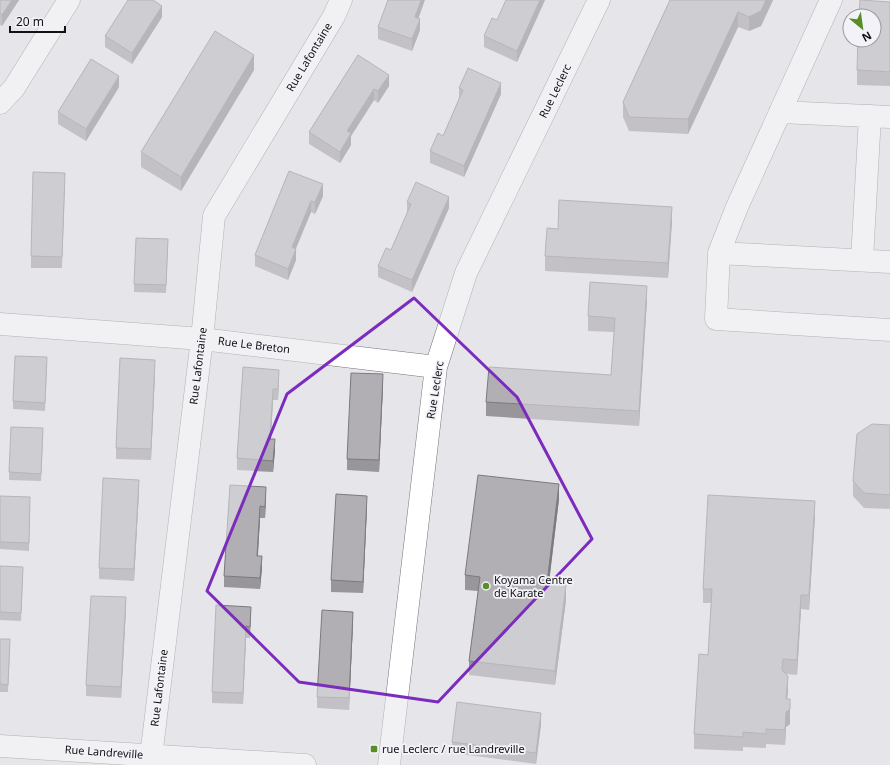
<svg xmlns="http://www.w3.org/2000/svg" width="890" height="765" viewBox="0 0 890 765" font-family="'Noto Sans',sans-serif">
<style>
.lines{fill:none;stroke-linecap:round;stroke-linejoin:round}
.minor-casing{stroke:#75757a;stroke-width:23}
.minor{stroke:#fff;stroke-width:22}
.wall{fill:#99969b}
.shaded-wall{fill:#7d7a7e}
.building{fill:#b2afb4;stroke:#7d7a7e}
.marked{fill:none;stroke:#7b2cbf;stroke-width:3;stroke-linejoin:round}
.poi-dot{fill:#588e28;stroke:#f2f2f8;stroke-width:1.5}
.labels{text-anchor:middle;stroke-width:3.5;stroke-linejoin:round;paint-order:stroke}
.street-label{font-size:11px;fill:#121214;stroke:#f2f2f8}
.poi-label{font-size:11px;fill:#121214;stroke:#f2f2f8;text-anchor:start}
</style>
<rect width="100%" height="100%" fill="#e5e5ea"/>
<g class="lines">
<defs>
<path id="minor" d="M 831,0 L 737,207 L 719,253 L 716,319 L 890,330
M 0,103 L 14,88 L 69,0
M 780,112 L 890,117
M 719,253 L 890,262
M 862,260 L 870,116
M 0,324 L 202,339 L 436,367
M 0,746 L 305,765
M 150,765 L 202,339 L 214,216 L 334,16 L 341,0
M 389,765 L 436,367 L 466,273 L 599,0"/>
</defs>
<use href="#minor" class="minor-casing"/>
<use href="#minor" class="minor"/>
</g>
<path class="wall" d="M 0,0 L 19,0 L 2,26 L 0,25 Z
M 506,0 L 545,0 L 517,62 L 484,47 L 484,36 L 497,20 Z
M 670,0 L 773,0 L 761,26 L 749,31 L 738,27 L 688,134 L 629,131 L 623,117 L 623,102 Z
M 890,2 L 890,86 L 857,85 L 857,70 Z
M 162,17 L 132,64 L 105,47 L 105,36 Z
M 419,18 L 420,30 L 412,51 L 378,39 L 378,27 Z
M 358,55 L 389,86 L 378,103 L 374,100 L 351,136 L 351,145 L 340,163 L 309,144 L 309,132 Z
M 254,70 L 181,191 L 141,167 L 141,152 Z
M 119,87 L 86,141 L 58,124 L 58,112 Z
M 459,88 L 501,94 L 464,177 L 430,163 L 430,151 L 443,136 L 459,99 Z
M 289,171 L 323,196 L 315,214 L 311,212 L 296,248 L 296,260 L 288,280 L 255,266 L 255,255 Z
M 65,184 L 62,268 L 31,268 L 31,256 Z
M 407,202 L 449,208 L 412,292 L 378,277 L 378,266 L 391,250 L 407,214 Z
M 672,221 L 668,278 L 545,271 L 545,256 L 558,229 Z
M 168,247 L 166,293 L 134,292 L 134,284 Z
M 647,300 L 639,426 L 486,416 L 486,402 L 611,375 L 614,332 L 588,331 L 588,316 Z
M 47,365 L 45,411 L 13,409 L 13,401 Z
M 243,367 L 279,381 L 278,400 L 273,400 L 271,439 L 275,450 L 273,472 L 237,470 L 237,458 Z
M 155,371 L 151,460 L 116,459 L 116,448 Z
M 383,386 L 379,472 L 347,470 L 347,459 Z
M 890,425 L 890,509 L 864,508 L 853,496 L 853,481 Z
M 43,435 L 41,481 L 9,480 L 9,472 Z
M 230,485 L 266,498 L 265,518 L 260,518 L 258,556 L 262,568 L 260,589 L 224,587 L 224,576 Z
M 139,491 L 134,581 L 99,579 L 99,568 Z
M 0,496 L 30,505 L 29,551 L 0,549 Z
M 559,499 L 549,583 L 566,600 L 555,685 L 469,675 L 469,661 L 478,591 L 465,590 L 465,575 Z
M 367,507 L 363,593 L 331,592 L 331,580 Z
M 815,516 L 809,610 L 801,609 L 797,675 L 786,674 L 788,690 L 787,699 L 790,713 L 790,724 L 786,727 L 785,745 L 766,744 L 766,748 L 743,747 L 743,751 L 694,749 L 694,734 L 708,655 L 711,603 L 703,603 L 703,589 Z
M 0,566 L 23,575 L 21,621 L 0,620 Z
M 126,608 L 121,698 L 86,696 L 86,685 Z
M 251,618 L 250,638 L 246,638 L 243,704 L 212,703 L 212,692 Z
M 353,623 L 349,710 L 317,708 L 317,697 Z
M 0,639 L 10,647 L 8,692 L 0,692 Z
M 541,724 L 536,764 L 452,753 L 452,742 Z"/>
<path class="shaded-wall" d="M 12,0 L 19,0 L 2,26 L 2,15 Z
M 421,0 L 425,0 L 415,28 L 415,17 Z
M 540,0 L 545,0 L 517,62 L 517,51 Z
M 766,0 L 773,0 L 761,26 L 749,31 L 749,17 Z
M 162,6 L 162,17 L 132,64 L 132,53 Z
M 738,12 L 738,27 L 688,134 L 688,119 Z
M 420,19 L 420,30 L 412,51 L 412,39 Z
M 254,55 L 254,70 L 181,191 L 181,177 Z
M 389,75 L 389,86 L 378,103 L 378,91 Z
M 119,76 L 119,87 L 86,141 L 86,129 Z
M 501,83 L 501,94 L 464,177 L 464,166 Z
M 374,89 L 374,100 L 351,136 L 351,145 L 340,163 L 340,152 L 347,131 Z
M 323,184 L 323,196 L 315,214 L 315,202 Z
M 449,197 L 449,208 L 412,292 L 412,280 Z
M 311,201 L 311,212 L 292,258 L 292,247 Z
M 672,207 L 672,221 L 668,278 L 668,263 Z
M 296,249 L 296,260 L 288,280 L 288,269 Z
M 647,286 L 647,300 L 639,426 L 639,411 Z
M 155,360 L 155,371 L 151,460 L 151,449 Z
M 279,370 L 279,381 L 278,400 L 278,389 Z
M 383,374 L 383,386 L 379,472 L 379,460 Z
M 273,389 L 273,400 L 270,450 L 270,439 Z
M 275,439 L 275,450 L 273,472 L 273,461 Z
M 139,480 L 139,491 L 134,581 L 134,569 Z
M 559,484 L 559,499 L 547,598 L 547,583 Z
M 266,487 L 266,498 L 265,518 L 265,507 Z
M 367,496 L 367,507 L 363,593 L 363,582 Z
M 815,501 L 815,516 L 809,610 L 809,595 Z
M 260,506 L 260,518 L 257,567 L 257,556 Z
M 262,556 L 262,568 L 260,589 L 260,578 Z
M 566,585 L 566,600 L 555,685 L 555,671 Z
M 801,595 L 801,609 L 797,675 L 797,660 Z
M 126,597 L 126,608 L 121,698 L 121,687 Z
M 353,612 L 353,623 L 349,710 L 349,698 Z
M 246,626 L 246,638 L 243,704 L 243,693 Z
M 788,676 L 788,690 L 786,712 L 790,699 L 790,724 L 786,727 L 785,745 L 785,730 Z
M 541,713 L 541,724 L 536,764 L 536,753 Z"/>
<path class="building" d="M 0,0 L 12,0 L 2,15 L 0,13 Z
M 128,0 L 153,0 L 162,6 L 132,53 L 105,36 Z
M 388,0 L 421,0 L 415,17 L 420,19 L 412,39 L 378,27 Z
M 506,0 L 540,0 L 517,51 L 484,36 L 492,18 L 497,20 Z
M 670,0 L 766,0 L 761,11 L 749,17 L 738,12 L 688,119 L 629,117 L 623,102 Z
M 860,0 L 890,2 L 890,72 L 857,70 L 858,40 L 874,40 L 874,16 L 859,16 Z
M 215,31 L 254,55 L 181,177 L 141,152 Z
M 358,55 L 389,75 L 378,91 L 374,89 L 347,131 L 351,133 L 340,152 L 309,132 Z
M 91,59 L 119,76 L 86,129 L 58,112 Z
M 468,68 L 501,83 L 464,166 L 430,151 L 438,133 L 443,136 L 463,90 L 459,88 Z
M 289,171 L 323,184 L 315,202 L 311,201 L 292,247 L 296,249 L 288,269 L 255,255 Z
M 33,172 L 65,173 L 62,257 L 31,256 Z
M 416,182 L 449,197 L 412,280 L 378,266 L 386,248 L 391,250 L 411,204 L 407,202 Z
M 559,200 L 672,207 L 668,263 L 545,256 L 547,228 L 558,229 Z
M 136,238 L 168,239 L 166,285 L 134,284 Z
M 590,282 L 647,286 L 639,411 L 486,402 L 489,367 L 611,375 L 615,318 L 588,316 Z
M 15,356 L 47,357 L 45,403 L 13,401 Z
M 120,358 L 155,360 L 151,449 L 116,448 Z
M 243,367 L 279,370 L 278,389 L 273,389 L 270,439 L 275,439 L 273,461 L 237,458 Z
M 351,373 L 383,374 L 379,460 L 347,459 Z
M 872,424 L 890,425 L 890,495 L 864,493 L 853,481 L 857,434 Z
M 11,427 L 43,428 L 41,474 L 9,472 Z
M 478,475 L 559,484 L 547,583 L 566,585 L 555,671 L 469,661 L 480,577 L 465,575 Z
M 103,478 L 139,480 L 134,569 L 99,568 Z
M 230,485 L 266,487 L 265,507 L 260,506 L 257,556 L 262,556 L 260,578 L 224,576 Z
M 336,494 L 367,496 L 363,582 L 331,580 Z
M 708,495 L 815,501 L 809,595 L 801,595 L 797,660 L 783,659 L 782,670 L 788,676 L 786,699 L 790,699 L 790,709 L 786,712 L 785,730 L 766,729 L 766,734 L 743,732 L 743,737 L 694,734 L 699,654 L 708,655 L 712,589 L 703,589 Z
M 0,496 L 30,497 L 29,543 L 0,542 Z
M 0,566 L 23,567 L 21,613 L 0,612 Z
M 91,596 L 126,597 L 121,687 L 86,685 Z
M 216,605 L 251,607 L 250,627 L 246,626 L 243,693 L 212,692 Z
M 322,610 L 353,612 L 349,698 L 317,697 Z
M 0,639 L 10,639 L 8,685 L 0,684 Z
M 457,702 L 541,713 L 536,753 L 452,742 Z"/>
<path d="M0 0H890V765H0ZM 414,298 L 517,397 L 592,539 L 438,702 L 299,682 L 207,591 L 287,394 Z" fill="#e5e5ea" fill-opacity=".55" fill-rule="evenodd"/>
<path class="marked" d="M 414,298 L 517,397 L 592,539 L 438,702 L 299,682 L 207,591 L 287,394 Z"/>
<g class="poi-dot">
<circle cx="486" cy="586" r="4"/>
<rect x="370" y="745" width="8" height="8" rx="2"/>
</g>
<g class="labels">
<g class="street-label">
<text transform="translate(309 57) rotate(-59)" y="4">Rue Lafontaine</text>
<text transform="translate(555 91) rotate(-64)" y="4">Rue Leclerc</text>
<text transform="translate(254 345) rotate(7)" y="4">Rue Le Breton</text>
<text transform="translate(198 366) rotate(-83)" y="4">Rue Lafontaine</text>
<text transform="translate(435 390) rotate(-81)" y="4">Rue Leclerc</text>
<text transform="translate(159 688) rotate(-83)" y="4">Rue Lafontaine</text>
<text transform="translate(104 752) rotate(4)" y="4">Rue Landreville</text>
</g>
<g class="poi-label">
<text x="494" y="584">Koyama Centre<tspan x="494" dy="13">de Karate</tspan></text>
<text x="382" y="753">rue Leclerc / rue Landreville</text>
</g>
</g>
<g transform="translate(862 28) rotate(151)"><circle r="19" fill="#f2f2f8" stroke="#98989d"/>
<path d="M0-3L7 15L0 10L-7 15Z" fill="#588e28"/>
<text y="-6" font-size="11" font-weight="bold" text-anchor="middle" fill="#121214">N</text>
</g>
<path d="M10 26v6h55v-6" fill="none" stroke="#121214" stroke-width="2"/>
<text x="16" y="26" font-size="12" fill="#121214" stroke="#f2f2f8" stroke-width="3" paint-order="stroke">20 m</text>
</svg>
